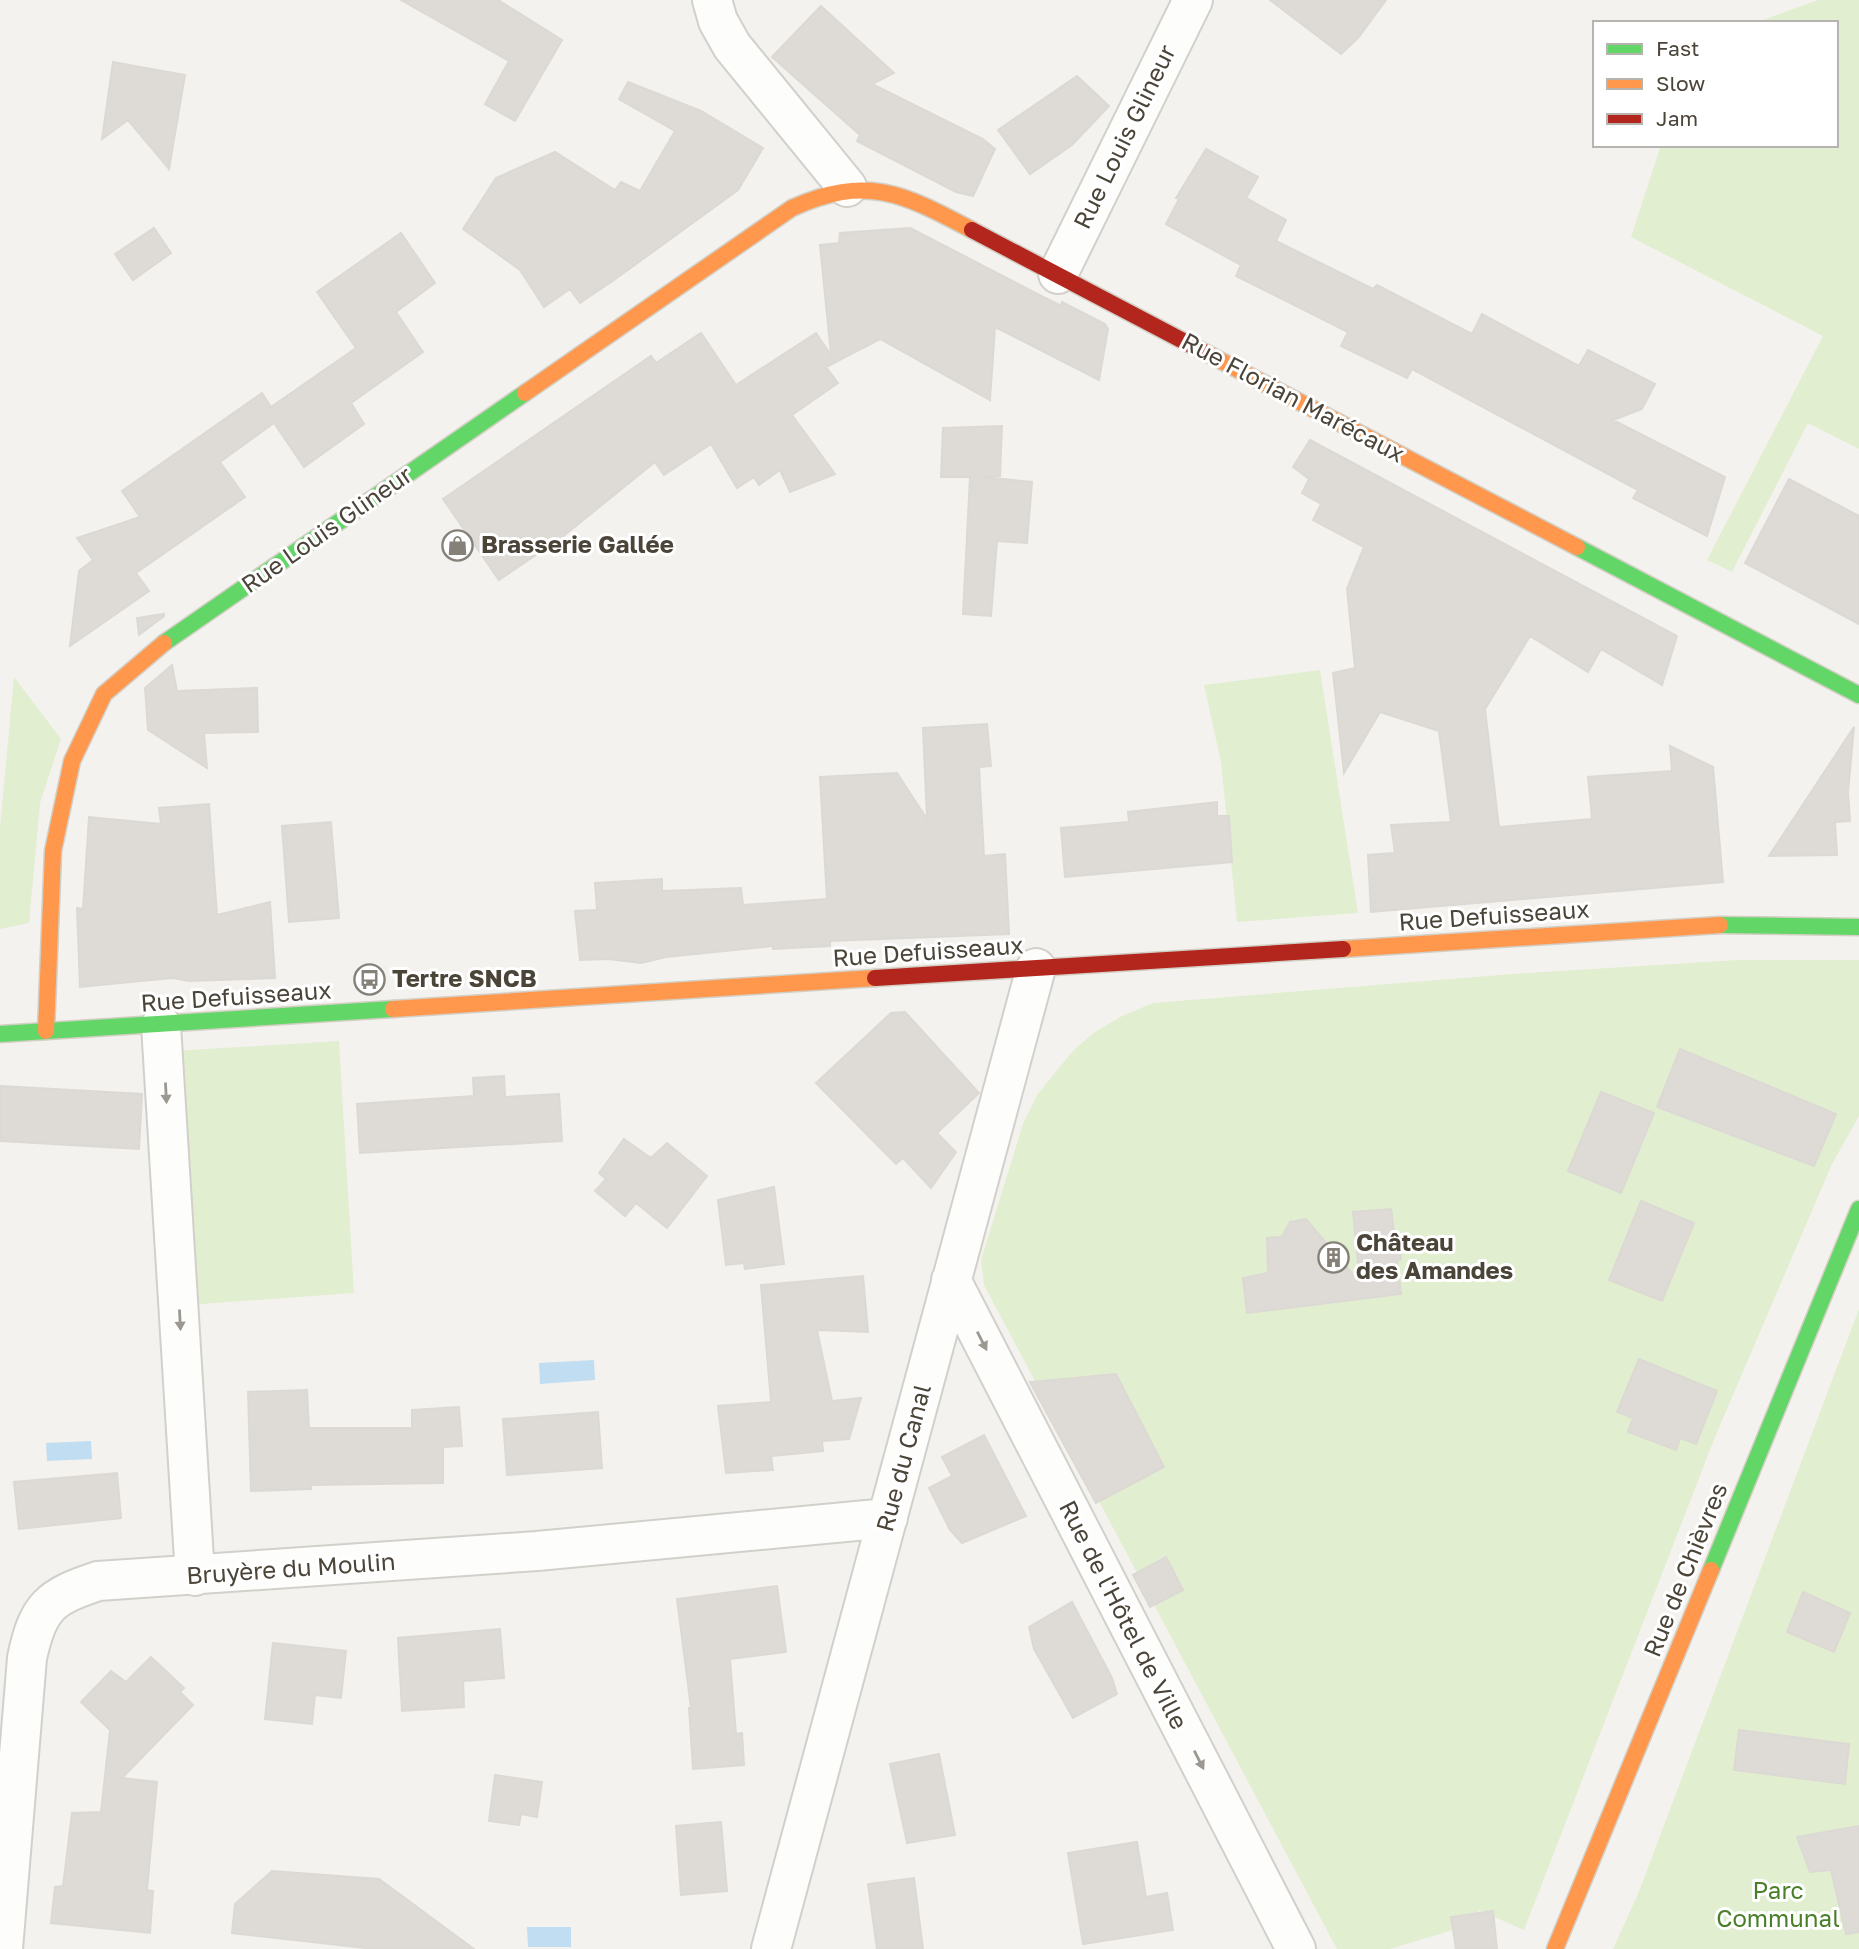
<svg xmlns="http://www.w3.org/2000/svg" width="1859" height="1949" viewBox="0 0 1859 1949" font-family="'Golos Text',sans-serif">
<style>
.green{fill:#e1eecf}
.water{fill:#c0ddf1}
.building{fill:#dedbd6;stroke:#dcd9d4;stroke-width:2}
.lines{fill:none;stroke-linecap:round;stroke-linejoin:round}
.street-casing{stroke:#d2d0cb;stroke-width:42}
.fast-casing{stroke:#d3cfc5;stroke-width:19}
.slow-casing{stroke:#d3cfc5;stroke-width:19}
.jam-casing{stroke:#d3cfc5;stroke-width:19}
.street{stroke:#fdfdfc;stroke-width:38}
.fast{stroke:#63d668;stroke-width:16}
.slow{stroke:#ff974d;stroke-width:16}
.jam{stroke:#b3261e;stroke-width:16}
.oneway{fill:#9b9791}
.labels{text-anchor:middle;stroke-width:6;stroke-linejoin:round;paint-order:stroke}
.street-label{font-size:24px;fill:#4b4439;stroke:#fff}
.poi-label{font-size:24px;font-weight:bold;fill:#4b4439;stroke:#fff;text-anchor:start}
.park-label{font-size:24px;fill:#4a7f2a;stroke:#fff}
</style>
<rect width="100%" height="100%" fill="#f4f2ee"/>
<path class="green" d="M 1818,0 L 1859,0 L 1859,449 L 1808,423 L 1732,572 L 1707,560 L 1823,336 L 1631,237 L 1661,145 L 1836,145 L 1836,23 L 1755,23 Z
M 1320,670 L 1358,913 L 1237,922 L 1221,762 L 1204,685 Z
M 14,677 L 61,739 L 40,803 L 29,923 L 0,929 L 0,828 Z
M 1738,960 L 1859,960 L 1859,1116 L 1832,1164 L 1715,1437 L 1524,1930 L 1479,1910 L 1467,1936 L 1453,1930 L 1390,1949 L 1337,1949 L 984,1285 L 981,1260 L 1023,1124 L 1037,1095 L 1072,1052 L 1092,1034 L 1122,1016 L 1153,1003 L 1513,974 Z
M 339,1041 L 354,1293 L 188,1305 L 174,1051 Z
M 1859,1309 L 1859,1949 L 1613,1949 L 1638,1894 Z"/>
<path class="water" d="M 594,1360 L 595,1380 L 540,1384 L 539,1363 Z
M 91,1441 L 92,1459 L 47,1461 L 46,1443 Z
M 527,1927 L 571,1927 L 571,1947 L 528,1947 Z"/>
<path class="building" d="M 401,0 L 498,0 L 562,40 L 515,121 L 485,104 L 509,61 Z
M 1270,0 L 1386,0 L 1358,38 L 1341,54 Z
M 821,6 L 894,73 L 872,84 L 983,139 L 995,149 L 973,196 L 956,192 L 857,141 L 860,135 L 772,57 Z
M 113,62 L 185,75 L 169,169 L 128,120 L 102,139 Z
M 1077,76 L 1109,106 L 1072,145 L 1030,174 L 998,130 Z
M 628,82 L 701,111 L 763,148 L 738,190 L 614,280 L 580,303 L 570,289 L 544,307 L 520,270 L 463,229 L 496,178 L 555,152 L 615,190 L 621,182 L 640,191 L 675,131 L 619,99 Z
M 1206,149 L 1258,177 L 1246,198 L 1286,220 L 1276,241 L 1373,289 L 1377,285 L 1472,334 L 1482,314 L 1579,366 L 1588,350 L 1655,384 L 1642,409 L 1613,420 L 1725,477 L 1707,536 L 1633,498 L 1638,490 L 1412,369 L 1407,378 L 1341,346 L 1348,332 L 1236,276 L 1241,265 L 1166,224 L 1179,199 L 1176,198 Z
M 154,228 L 171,253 L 133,280 L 115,254 Z
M 910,228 L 1061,306 L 1062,302 L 1105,324 L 1108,329 L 1099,380 L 995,327 L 990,400 L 880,339 L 826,367 L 838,383 L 792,415 L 835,474 L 790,492 L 780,470 L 759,485 L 754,477 L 737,488 L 711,444 L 664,475 L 655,462 L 561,538 L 499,580 L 443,499 L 651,356 L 656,363 L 701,333 L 736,385 L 816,333 L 831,355 L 820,245 L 839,243 L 840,233 Z
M 401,233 L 435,283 L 396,312 L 423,352 L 351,403 L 364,424 L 304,467 L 274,423 L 220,462 L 245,497 L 136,573 L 149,591 L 70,646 L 79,571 L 93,560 L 77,538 L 140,517 L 122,491 L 262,393 L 271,407 L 356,348 L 317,292 Z
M 1002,426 L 1000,476 L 981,477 L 1032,482 L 1027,543 L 997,541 L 991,616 L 963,614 L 970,477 L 941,477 L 943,428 Z
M 1310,440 L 1677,636 L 1662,685 L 1601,649 L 1588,672 L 1530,636 L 1485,709 L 1499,827 L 1592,819 L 1588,777 L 1672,771 L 1670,746 L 1713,767 L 1723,882 L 1371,912 L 1368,855 L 1395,853 L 1391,825 L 1451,822 L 1439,731 L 1380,712 L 1344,773 L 1333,673 L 1355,668 L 1347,589 L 1364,547 L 1313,520 L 1321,504 L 1302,493 L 1309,479 L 1293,467 Z
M 1789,479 L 1859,516 L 1859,624 L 1745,563 Z
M 164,614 L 164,616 L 139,635 L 137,618 Z
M 172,665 L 177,691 L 257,688 L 258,732 L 204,733 L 207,768 L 148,730 L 145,688 Z
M 987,724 L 991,766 L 979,767 L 984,856 L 1005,854 L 1009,934 L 830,941 L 830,946 L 773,949 L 773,946 L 666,957 L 641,963 L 608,959 L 580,960 L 575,911 L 597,910 L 595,883 L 662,879 L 662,891 L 741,888 L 743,905 L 827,899 L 820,777 L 897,773 L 927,819 L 923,728 Z
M 1854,727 L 1848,792 L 1850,821 L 1835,822 L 1837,855 L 1769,856 Z
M 1217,802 L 1217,816 L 1229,816 L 1232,862 L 1065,877 L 1061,828 L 1129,822 L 1128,812 Z
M 209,804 L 217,915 L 270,902 L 275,978 L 189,981 L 172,978 L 80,987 L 77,908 L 83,909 L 89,817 L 161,824 L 159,808 Z
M 331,822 L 339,918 L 289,922 L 282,826 Z
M 905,1012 L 979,1093 L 937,1133 L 956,1152 L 931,1188 L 903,1158 L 896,1164 L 816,1083 L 891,1013 Z
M 1680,1049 L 1836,1114 L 1814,1166 L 1657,1107 Z
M 504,1076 L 505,1097 L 559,1094 L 562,1141 L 360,1153 L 357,1104 L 474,1096 L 473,1078 Z
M 0,1086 L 142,1094 L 139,1149 L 0,1141 Z
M 1601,1092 L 1654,1113 L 1621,1193 L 1568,1171 Z
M 624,1139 L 651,1158 L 667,1143 L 707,1176 L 667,1228 L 636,1203 L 625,1216 L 595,1191 L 606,1179 L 599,1173 Z
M 774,1187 L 784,1264 L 745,1269 L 744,1263 L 726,1265 L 718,1200 Z
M 1641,1201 L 1694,1223 L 1662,1301 L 1609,1280 Z
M 1391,1209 L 1395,1239 L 1399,1240 L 1401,1259 L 1397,1262 L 1401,1294 L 1247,1313 L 1243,1278 L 1268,1273 L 1267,1238 L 1282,1237 L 1290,1222 L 1306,1219 L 1360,1283 L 1353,1212 Z
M 863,1276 L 868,1332 L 817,1330 L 832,1401 L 861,1398 L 849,1439 L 822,1441 L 823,1451 L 771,1456 L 773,1470 L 726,1473 L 718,1406 L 771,1402 L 761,1285 Z
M 1639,1359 L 1717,1391 L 1696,1444 L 1680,1438 L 1676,1450 L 1628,1432 L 1633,1418 L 1617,1412 Z
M 1116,1374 L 1164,1467 L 1096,1503 L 1030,1382 Z
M 307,1390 L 309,1428 L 412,1428 L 412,1410 L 459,1407 L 462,1446 L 443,1447 L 443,1483 L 311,1485 L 311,1489 L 251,1491 L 248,1392 Z
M 598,1412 L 602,1468 L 507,1475 L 503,1419 Z
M 984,1435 L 1026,1516 L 962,1543 L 950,1530 L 929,1488 L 952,1476 L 942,1457 Z
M 117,1473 L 121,1518 L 19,1529 L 14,1482 Z
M 1166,1557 L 1183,1590 L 1150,1607 L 1133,1575 Z
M 777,1586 L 786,1652 L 730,1659 L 736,1734 L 742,1733 L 744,1765 L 693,1769 L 689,1708 L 691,1708 L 677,1599 Z
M 1803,1592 L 1850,1613 L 1834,1652 L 1787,1632 Z
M 1072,1602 L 1112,1678 L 1117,1694 L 1073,1718 L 1034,1649 L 1029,1627 Z
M 500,1629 L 504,1678 L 463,1681 L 464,1707 L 402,1711 L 398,1638 Z
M 273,1643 L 346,1651 L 341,1698 L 315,1695 L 312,1724 L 265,1719 Z
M 151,1657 L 184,1688 L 180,1692 L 193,1705 L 122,1778 L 157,1782 L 147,1890 L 153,1891 L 150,1933 L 51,1923 L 55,1887 L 63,1886 L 72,1813 L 101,1812 L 110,1730 L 81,1702 L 111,1671 L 126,1682 Z
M 1739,1730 L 1849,1744 L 1845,1784 L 1734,1770 Z
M 939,1754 L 955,1835 L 907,1843 L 890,1764 Z
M 495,1775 L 542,1782 L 537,1817 L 521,1814 L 519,1825 L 489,1821 Z
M 721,1822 L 727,1891 L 681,1895 L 676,1826 Z
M 1859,1826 L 1859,1932 L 1846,1934 L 1831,1870 L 1810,1872 L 1797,1837 Z
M 1137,1842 L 1146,1897 L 1167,1893 L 1173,1930 L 1083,1944 L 1068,1853 Z
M 272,1871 L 379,1879 L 474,1949 L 374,1949 L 232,1933 L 235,1904 Z
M 914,1878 L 923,1949 L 877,1949 L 868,1884 Z
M 1493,1911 L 1497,1949 L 1456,1949 L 1451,1917 Z"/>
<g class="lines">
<defs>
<path id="street" d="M 712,0 L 718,21 L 732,46 L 847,187
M 1058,274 L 1193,0
M 161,1025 L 195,1576
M 951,1280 L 1296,1949
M 3,1949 L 27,1658 C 38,1606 50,1597 98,1581 L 537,1551 L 888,1518
M 771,1949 L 1036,968"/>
<path id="fast" d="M 1577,547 L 1859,695
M 164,643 L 525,393
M 1720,925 L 1859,927
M 0,1034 L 393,1009
M 1711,1570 L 1859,1209"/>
<path id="slow" d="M 1208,354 L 1577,547
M 525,393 L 792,208 C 867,174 904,194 972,230
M 1343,949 L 1720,925
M 393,1009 L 875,978
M 46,1031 L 53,851 L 72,761 L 104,694 L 164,643
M 1555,1949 L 1711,1570"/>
<path id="jam" d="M 972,230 L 1208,354
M 875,978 L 1343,949"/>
</defs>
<use href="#street" class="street-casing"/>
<use href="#fast" class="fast-casing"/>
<use href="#slow" class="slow-casing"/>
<use href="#jam" class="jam-casing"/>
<use href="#street" class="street"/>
<use href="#fast" class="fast"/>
<use href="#slow" class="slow"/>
<use href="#jam" class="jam"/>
</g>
<defs><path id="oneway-solid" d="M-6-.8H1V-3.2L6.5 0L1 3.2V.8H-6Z" transform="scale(1.75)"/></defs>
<g class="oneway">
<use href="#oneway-solid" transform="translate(166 1093) rotate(87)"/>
<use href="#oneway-solid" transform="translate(180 1320) rotate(87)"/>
<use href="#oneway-solid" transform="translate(982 1341) rotate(63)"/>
<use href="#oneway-solid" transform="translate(1199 1760) rotate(63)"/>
</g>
<defs>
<symbol id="shop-ring" viewBox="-11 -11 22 22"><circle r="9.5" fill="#fff" stroke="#868178" stroke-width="1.5"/><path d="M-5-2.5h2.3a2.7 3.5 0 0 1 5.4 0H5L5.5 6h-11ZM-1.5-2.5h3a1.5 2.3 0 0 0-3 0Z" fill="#868178"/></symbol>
<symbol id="bus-ring" viewBox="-11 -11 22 22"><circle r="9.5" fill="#fff" stroke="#868178" stroke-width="1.5"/><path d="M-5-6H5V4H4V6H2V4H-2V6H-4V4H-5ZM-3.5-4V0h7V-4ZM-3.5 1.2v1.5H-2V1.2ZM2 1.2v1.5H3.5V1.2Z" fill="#868178"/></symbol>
<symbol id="building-ring" viewBox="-11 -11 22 22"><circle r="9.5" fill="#fff" stroke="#868178" stroke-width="1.5"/><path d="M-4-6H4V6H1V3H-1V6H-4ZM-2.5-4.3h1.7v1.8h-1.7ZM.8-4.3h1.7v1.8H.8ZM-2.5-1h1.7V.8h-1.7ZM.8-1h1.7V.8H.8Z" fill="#868178"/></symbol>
</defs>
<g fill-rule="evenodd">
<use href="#shop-ring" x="440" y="528" width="35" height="35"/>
<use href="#bus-ring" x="352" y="962" width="35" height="35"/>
<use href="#building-ring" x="1316" y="1240" width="35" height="35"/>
</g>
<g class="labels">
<g class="street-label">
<text transform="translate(1125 137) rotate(-64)" y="8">Rue Louis Glineur</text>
<text transform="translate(1293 398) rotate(28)" y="8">Rue Florian Marécaux</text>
<text transform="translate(327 530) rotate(-35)" y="8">Rue Louis Glineur</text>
<text transform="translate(1494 916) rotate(-4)" y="8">Rue Defuisseaux</text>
<text transform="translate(928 952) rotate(-4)" y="8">Rue Defuisseaux</text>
<text transform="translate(236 997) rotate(-4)" y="8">Rue Defuisseaux</text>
<text transform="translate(904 1458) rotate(-75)" y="8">Rue du Canal</text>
<text transform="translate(291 1569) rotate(-4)" y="8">Bruyère du Moulin</text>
<text transform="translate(1686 1570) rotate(-68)" y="8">Rue de Chièvres</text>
<text transform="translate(1123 1615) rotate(63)" y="8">Rue de l'Hôtel de Ville</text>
</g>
<g class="poi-label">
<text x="481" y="553">Brasserie Gallée</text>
<text x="392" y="987">Tertre SNCB</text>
<text x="1356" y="1251">Château<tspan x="1356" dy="28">des Amandes</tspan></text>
</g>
<g class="park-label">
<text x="1778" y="1899">Parc<tspan x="1778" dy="28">Communal</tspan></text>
</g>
</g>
<rect x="1593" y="21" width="245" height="126" fill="#ffffff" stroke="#b7b4b0" stroke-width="2"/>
<rect x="1607" y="44" width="35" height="10" fill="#63d668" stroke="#b7b4b0" stroke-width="2"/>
<text x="1656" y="56" font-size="21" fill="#4b4439">Fast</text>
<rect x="1607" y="79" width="35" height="10" fill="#ff974d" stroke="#b7b4b0" stroke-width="2"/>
<text x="1656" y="91" font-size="21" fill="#4b4439">Slow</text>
<rect x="1607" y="114" width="35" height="10" fill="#b3261e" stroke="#b7b4b0" stroke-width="2"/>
<text x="1656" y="126" font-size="21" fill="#4b4439">Jam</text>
</svg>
